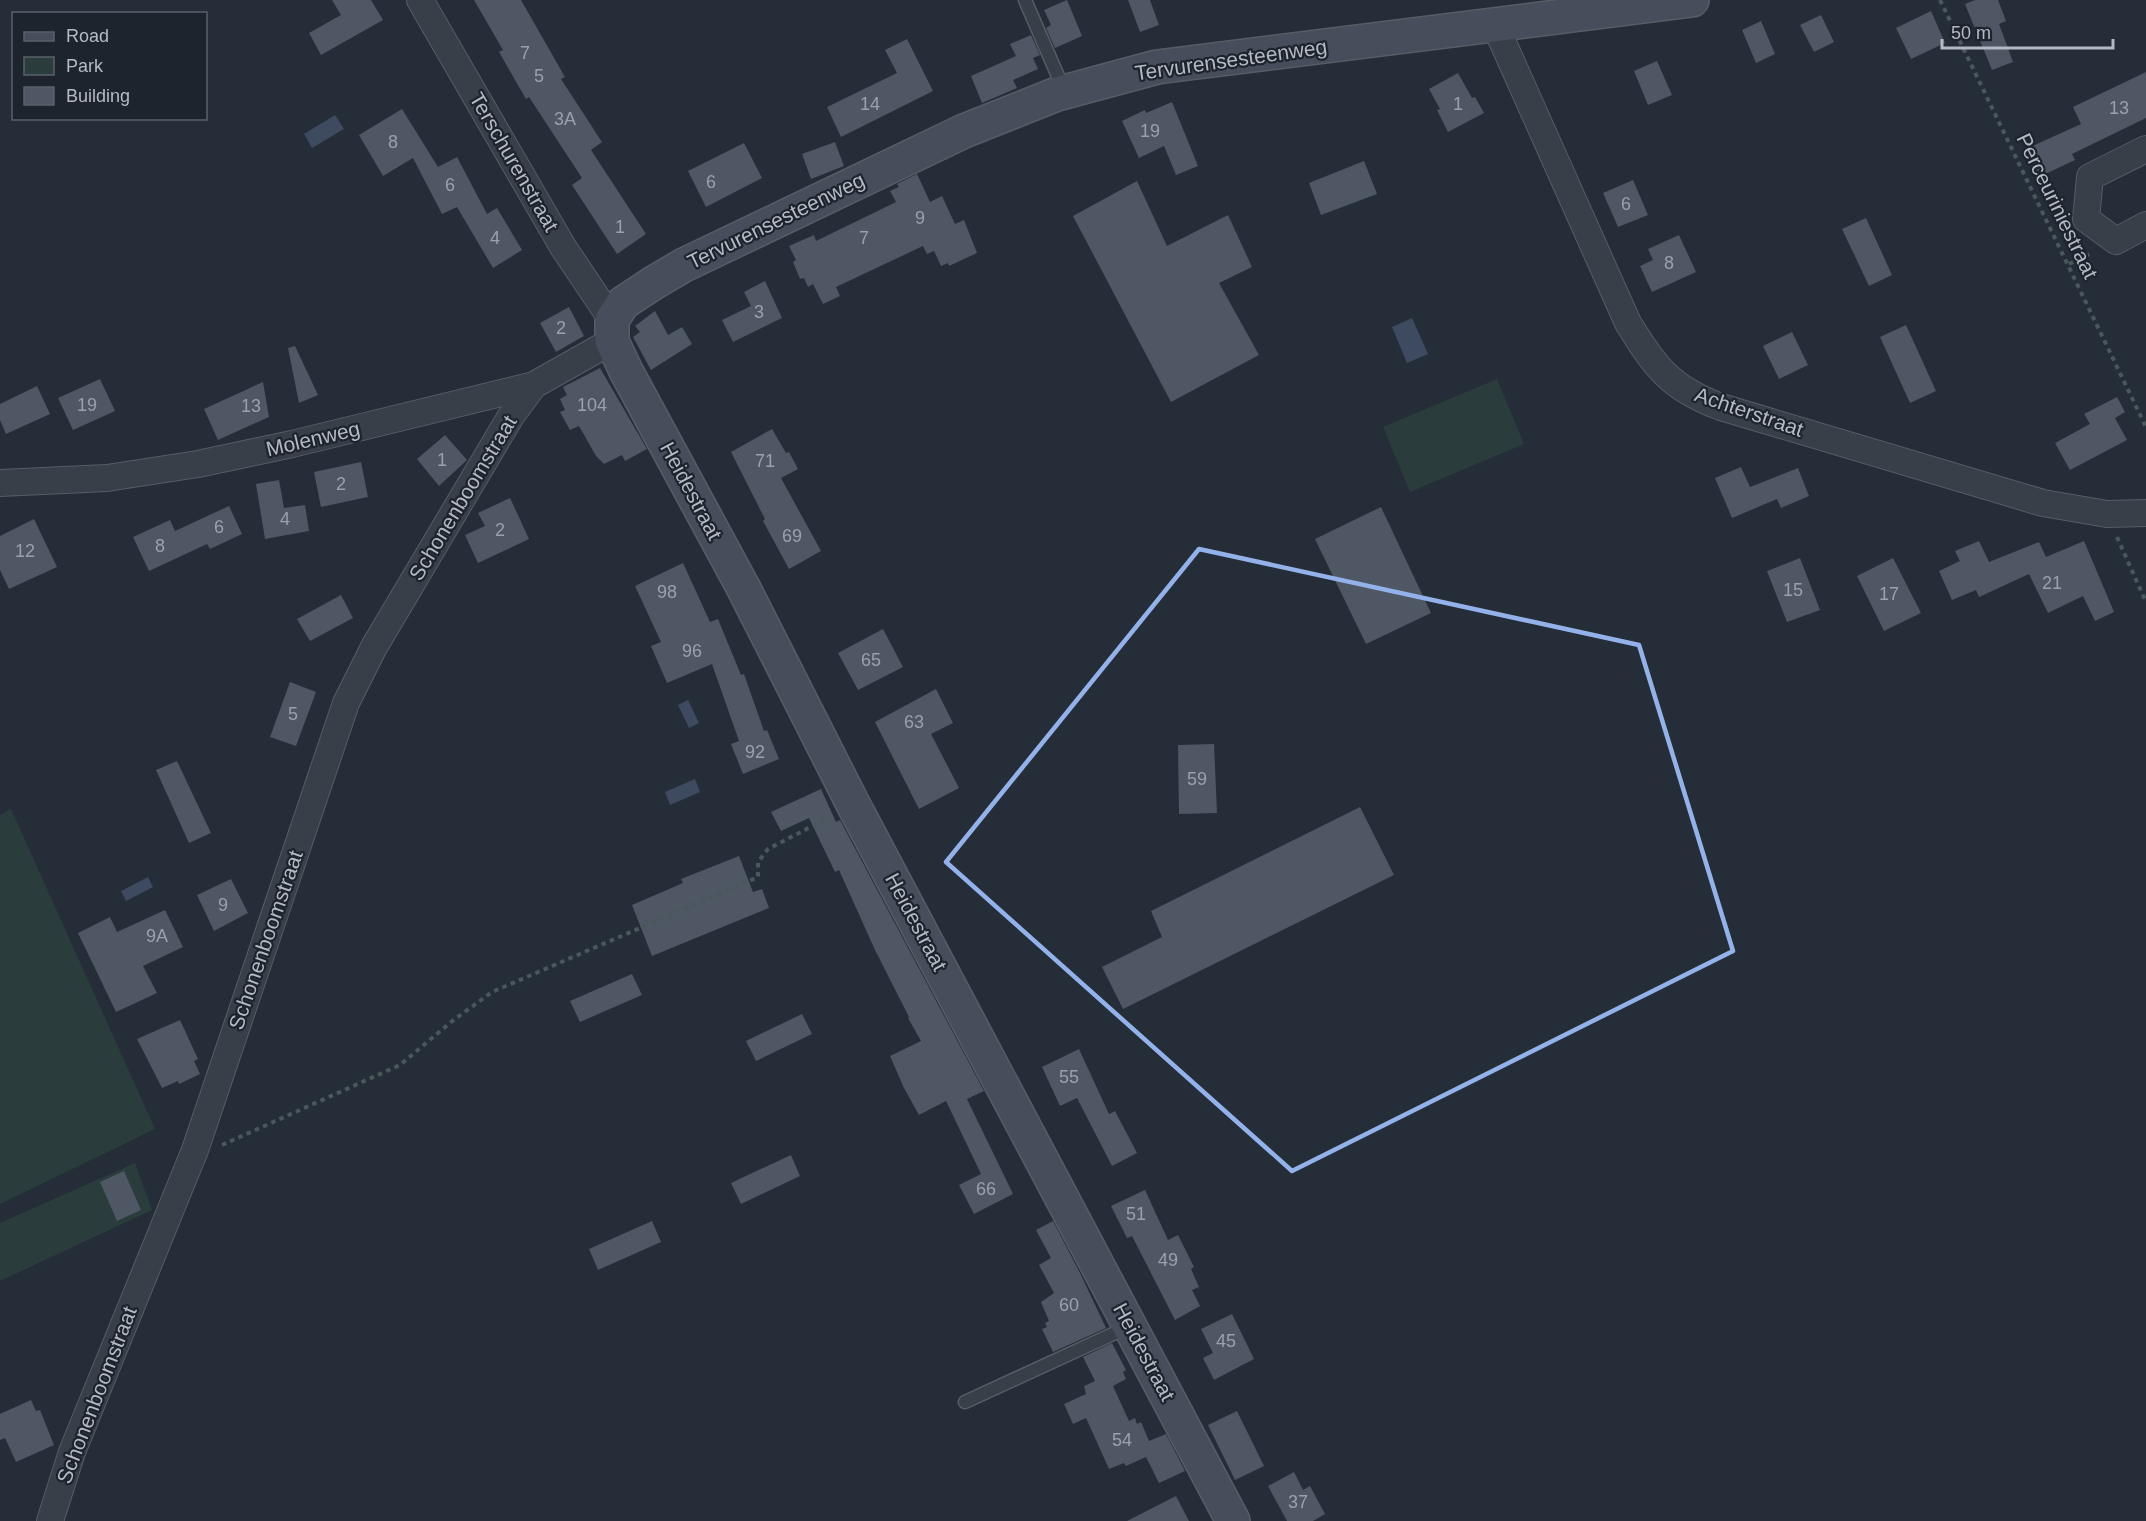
<svg xmlns="http://www.w3.org/2000/svg" width="2146" height="1521" viewBox="0 0 2146 1521" font-family="Helvetica,sans-serif">
<style>
.green{fill:#2b3c3d}
.water{fill:#3d4a5f}
.building{fill:#4e5763}
.lines{fill:none;stroke-linecap:round;stroke-linejoin:round}
.lane-casing{stroke:#575d66;stroke-width:15}
.street-casing{stroke:#575d66;stroke-width:28}
.secondary-casing{stroke:#575d66;stroke-width:36}
.path{stroke:#49585a;stroke-width:4;stroke-dasharray:4.5 4.5;stroke-linecap:butt}
.lane{stroke:#383f49;stroke-width:12}
.street{stroke:#383f49;stroke-width:26}
.secondary{stroke:#474e5b;stroke-width:33}
.marked{fill:none;stroke:#93b2ea;stroke-width:4.5;stroke-linejoin:round}
.labels{text-anchor:middle;stroke-width:4.5;stroke-linejoin:round;paint-order:stroke}
.number-label{font-size:18px;fill:#9aa1ac}
.street-label{font-size:21px;fill:#b4bac4;stroke:#1e242d}
</style>
<rect width="100%" height="100%" fill="#252d38"/>
<path class="green" d="M 1497,379 L 1524,444 L 1410,492 L 1383,427 Z
M 11,809 L 155,1129 L 0,1204 L 0,815 Z
M 135,1163 L 152,1210 L 0,1281 L 0,1223 Z"/>
<path class="water" d="M 335,115 L 344,129 L 312,148 L 304,134 Z
M 1412,318 L 1428,354 L 1407,363 L 1392,327 Z
M 688,700 L 699,723 L 689,728 L 678,705 Z
M 695,779 L 700,792 L 670,805 L 665,792 Z
M 148,877 L 153,887 L 126,901 L 121,891 Z"/>
<path class="building" d="M 332,0 L 371,0 L 383,20 L 321,55 L 309,33 L 341,15 Z
M 474,0 L 521,0 L 565,77 L 561,79 L 602,142 L 591,150 L 646,234 L 617,254 L 572,185 L 582,178 L 529,97 L 526,99 L 499,52 L 503,50 Z
M 1067,0 L 1082,36 L 1055,48 L 1046,28 L 1051,25 L 1044,10 Z
M 1128,0 L 1150,0 L 1159,25 L 1140,32 Z
M 1975,0 L 1998,0 L 2006,21 L 1999,24 L 2013,62 L 1992,70 L 1965,4 Z
M 1931,11 L 1945,43 L 1911,59 L 1896,28 Z
M 1821,15 L 1834,42 L 1814,52 L 1800,25 Z
M 1761,21 L 1775,54 L 1756,63 L 1742,30 Z
M 1031,35 L 1040,55 L 1033,58 L 1038,69 L 1013,80 L 1017,88 L 982,103 L 971,76 L 1016,56 L 1010,44 Z
M 907,39 L 933,91 L 841,137 L 827,107 L 897,73 L 885,50 Z
M 1657,61 L 1672,95 L 1648,105 L 1634,71 Z
M 2146,72 L 2146,118 L 2072,154 L 2075,160 L 2039,177 L 2026,149 L 2081,124 L 2073,107 Z
M 1458,73 L 1472,98 L 1475,97 L 1484,113 L 1448,132 L 1437,110 L 1440,109 L 1429,89 Z
M 1172,102 L 1198,166 L 1176,175 L 1164,146 L 1139,158 L 1122,121 L 1145,110 L 1146,113 Z
M 402,109 L 438,167 L 457,157 L 487,214 L 497,208 L 522,250 L 493,268 L 457,207 L 442,214 L 413,158 L 383,176 L 359,135 Z
M 835,142 L 844,166 L 811,179 L 802,154 Z
M 744,143 L 762,178 L 706,207 L 688,171 Z
M 1364,161 L 1377,194 L 1321,215 L 1309,183 Z
M 917,174 L 930,202 L 942,196 L 955,224 L 964,220 L 977,253 L 949,266 L 948,263 L 941,266 L 934,251 L 927,254 L 923,246 L 836,287 L 840,296 L 823,304 L 813,284 L 808,287 L 804,278 L 800,279 L 793,262 L 796,260 L 789,246 L 814,235 L 816,241 L 896,202 L 890,191 L 899,187 L 897,184 Z
M 1633,180 L 1648,215 L 1618,227 L 1603,193 Z
M 1137,181 L 1167,246 L 1228,215 L 1252,267 L 1219,283 L 1259,355 L 1171,402 L 1073,216 Z
M 1866,218 L 1892,275 L 1869,286 L 1842,229 Z
M 1679,235 L 1696,272 L 1652,292 L 1640,266 L 1653,260 L 1648,249 Z
M 765,281 L 782,318 L 733,342 L 722,320 L 751,306 L 744,292 Z
M 569,307 L 584,336 L 556,352 L 540,323 Z
M 655,311 L 668,335 L 682,327 L 692,344 L 651,370 L 633,337 L 640,332 L 635,326 Z
M 1906,325 L 1936,391 L 1910,403 L 1880,337 Z
M 1792,332 L 1808,365 L 1779,379 L 1763,346 Z
M 295,346 L 318,395 L 299,403 L 288,348 Z
M 600,368 L 647,449 L 625,461 L 622,455 L 604,464 L 596,456 L 579,426 L 570,430 L 560,412 L 565,410 L 560,399 L 567,395 L 563,387 Z
M 100,379 L 115,411 L 73,430 L 58,398 Z
M 263,382 L 269,417 L 218,440 L 204,409 Z
M 37,386 L 50,414 L 6,434 L 0,420 L 0,404 Z
M 2117,397 L 2125,412 L 2115,418 L 2127,440 L 2070,470 L 2055,443 L 2090,424 L 2084,414 Z
M 772,429 L 786,453 L 789,452 L 798,469 L 781,478 L 821,551 L 789,569 L 763,521 L 765,519 L 731,452 Z
M 445,435 L 467,460 L 439,486 L 417,459 Z
M 361,462 L 368,497 L 321,507 L 314,472 Z
M 1741,467 L 1750,487 L 1798,468 L 1809,496 L 1781,508 L 1777,499 L 1732,518 L 1715,478 Z
M 279,480 L 284,508 L 305,505 L 309,531 L 265,539 L 256,484 Z
M 510,498 L 529,539 L 478,563 L 465,535 L 485,526 L 478,513 Z
M 229,506 L 242,534 L 210,549 L 207,544 L 149,571 L 133,537 L 170,520 L 175,531 Z
M 1381,507 L 1431,613 L 1366,644 L 1315,539 Z
M 34,519 L 57,567 L 9,589 L 0,570 L 0,536 Z
M 1979,541 L 1989,562 L 2039,542 L 2046,557 L 2084,541 L 2114,612 L 2095,621 L 2083,596 L 2048,613 L 2029,574 L 1979,597 L 1976,590 L 1952,600 L 1939,571 L 1960,561 L 1955,551 Z
M 1800,558 L 1820,610 L 1787,622 L 1767,571 Z
M 1893,558 L 1921,613 L 1884,631 L 1857,576 Z
M 683,563 L 710,622 L 718,619 L 741,675 L 744,674 L 764,731 L 767,730 L 779,759 L 743,774 L 731,744 L 739,741 L 712,664 L 667,683 L 651,646 L 661,642 L 635,586 Z
M 341,595 L 353,618 L 310,641 L 297,619 Z
M 883,629 L 903,667 L 858,690 L 838,653 Z
M 290,682 L 316,692 L 296,746 L 270,737 Z
M 936,689 L 953,723 L 931,734 L 959,788 L 919,809 L 875,722 Z
M 1214,744 L 1217,813 L 1179,814 L 1178,745 Z
M 177,761 L 211,833 L 189,843 L 156,770 Z
M 821,789 L 836,822 L 840,820 L 984,1091 L 967,1099 L 1013,1194 L 974,1214 L 959,1185 L 981,1174 L 946,1101 L 919,1115 L 904,1088 L 890,1056 L 921,1041 L 908,1018 L 909,1017 L 875,950 L 839,870 L 835,872 L 809,818 L 781,831 L 771,812 Z
M 1360,807 L 1394,875 L 1123,1009 L 1102,967 L 1162,937 L 1151,911 Z
M 739,856 L 753,892 L 762,889 L 769,908 L 652,956 L 632,905 L 683,883 L 681,879 Z
M 231,879 L 248,913 L 214,931 L 197,895 Z
M 165,910 L 183,947 L 143,966 L 157,993 L 116,1012 L 78,933 L 110,917 L 117,932 Z
M 632,974 L 642,995 L 580,1022 L 570,1001 Z
M 802,1014 L 812,1034 L 756,1061 L 746,1041 Z
M 180,1020 L 198,1059 L 194,1061 L 200,1074 L 179,1084 L 178,1081 L 162,1088 L 137,1039 Z
M 1079,1049 L 1109,1114 L 1115,1111 L 1137,1153 L 1112,1166 L 1077,1098 L 1060,1106 L 1042,1067 Z
M 791,1155 L 800,1176 L 741,1204 L 731,1183 Z
M 124,1171 L 141,1210 L 117,1221 L 100,1182 Z
M 1145,1190 L 1168,1240 L 1178,1235 L 1194,1267 L 1191,1269 L 1199,1287 L 1192,1290 L 1200,1306 L 1175,1320 L 1132,1236 L 1127,1238 L 1111,1206 Z
M 652,1221 L 661,1242 L 598,1270 L 589,1249 Z
M 1053,1221 L 1080,1273 L 1106,1328 L 1053,1352 L 1042,1329 L 1047,1327 L 1045,1323 L 1049,1321 L 1041,1302 L 1054,1293 L 1039,1265 L 1051,1258 L 1036,1230 Z
M 1232,1314 L 1254,1359 L 1214,1380 L 1203,1358 L 1213,1353 L 1201,1329 Z
M 1112,1343 L 1126,1370 L 1123,1372 L 1126,1379 L 1113,1386 L 1129,1421 L 1135,1418 L 1137,1424 L 1141,1422 L 1149,1441 L 1166,1434 L 1185,1471 L 1159,1483 L 1146,1457 L 1126,1466 L 1124,1463 L 1109,1469 L 1086,1418 L 1073,1424 L 1064,1404 L 1086,1394 L 1084,1386 L 1095,1381 L 1083,1357 Z
M 31,1400 L 36,1411 L 40,1410 L 54,1445 L 16,1462 L 5,1438 L 0,1440 L 0,1414 Z
M 1237,1411 L 1264,1466 L 1235,1480 L 1208,1425 Z
M 1294,1472 L 1303,1490 L 1310,1486 L 1325,1514 L 1313,1521 L 1287,1521 L 1268,1486 Z
M 1176,1496 L 1189,1521 L 1127,1521 Z"/>
<g class="lines">
<defs>
<path id="lane" d="M 1025,0 L 1064,90
M 965,1402 L 1128,1327"/>
<path id="street" d="M 420,0 L 563,247 L 612,320
M 1495,25 L 1628,323 C 1655,367 1670,388 1721,407 L 2043,503 L 2107,514 L 2146,513
M 2146,149 L 2090,177 L 2086,219 L 2116,241 L 2146,225
M 0,483 L 107,478 L 198,464 L 292,444 L 534,385 L 612,341
M 50,1521 L 72,1452 L 195,1150 L 346,703 L 374,647 L 511,416 L 534,385"/>
<path id="secondary" d="M 1233,1521 L 853,804 L 744,589 L 626,371 L 612,341 L 612,320 L 623,303 L 655,282 L 684,265 L 964,131 L 1057,94 L 1157,67 L 1692,0"/>
</defs>
<use href="#lane" class="lane-casing"/>
<use href="#street" class="street-casing"/>
<use href="#secondary" class="secondary-casing"/>
<path class="path" d="M 1940,0 L 2146,427
M 2069,264 L 2092,253
M 2117,537 L 2146,602
M 222,1145 L 400,1065 L 451,1022 L 492,992 L 758,877 L 758,862 L 768,849 L 830,817"/>
<use href="#lane" class="lane"/>
<use href="#street" class="street"/>
<use href="#secondary" class="secondary"/>
</g>
<path class="marked" d="M 1199,549 L 1639,645 L 1733,951 L 1292,1171 L 946,862 Z"/>
<g class="labels">
<g class="number-label">
<text x="525" y="59">7</text>
<text x="539" y="82">5</text>
<text x="870" y="110">14</text>
<text x="1458" y="110">1</text>
<text x="2119" y="114">13</text>
<text x="565" y="125">3A</text>
<text x="1150" y="137">19</text>
<text x="393" y="148">8</text>
<text x="711" y="188">6</text>
<text x="450" y="191">6</text>
<text x="1626" y="210">6</text>
<text x="920" y="224">9</text>
<text x="620" y="233">1</text>
<text x="495" y="244">4</text>
<text x="864" y="244">7</text>
<text x="1669" y="269">8</text>
<text x="759" y="318">3</text>
<text x="561" y="334">2</text>
<text x="87" y="411">19</text>
<text x="592" y="411">104</text>
<text x="251" y="412">13</text>
<text x="442" y="466">1</text>
<text x="765" y="467">71</text>
<text x="341" y="490">2</text>
<text x="285" y="525">4</text>
<text x="219" y="533">6</text>
<text x="500" y="536">2</text>
<text x="792" y="542">69</text>
<text x="160" y="552">8</text>
<text x="25" y="557">12</text>
<text x="2052" y="589">21</text>
<text x="1793" y="596">15</text>
<text x="667" y="598">98</text>
<text x="1889" y="600">17</text>
<text x="692" y="657">96</text>
<text x="871" y="666">65</text>
<text x="293" y="720">5</text>
<text x="914" y="728">63</text>
<text x="755" y="758">92</text>
<text x="1197" y="785">59</text>
<text x="223" y="911">9</text>
<text x="157" y="942">9A</text>
<text x="1069" y="1083">55</text>
<text x="986" y="1195">66</text>
<text x="1136" y="1220">51</text>
<text x="1168" y="1266">49</text>
<text x="1069" y="1311">60</text>
<text x="1226" y="1347">45</text>
<text x="1122" y="1446">54</text>
<text x="1298" y="1508">37</text>
</g>
<g class="street-label">
<text transform="translate(1231 60) rotate(-8)" y="7">Tervurensesteenweg</text>
<text transform="translate(514 162) rotate(60)" y="7">Terschurenstraat</text>
<text transform="translate(2057 206) rotate(64)" y="7">Perceuriniestraat</text>
<text transform="translate(776 221) rotate(-26)" y="7">Tervurensesteenweg</text>
<text transform="translate(1749 412) rotate(19)" y="7">Achterstraat</text>
<text transform="translate(313 439) rotate(-13)" y="7">Molenweg</text>
<text transform="translate(691 491) rotate(62)" y="7">Heidestraat</text>
<text transform="translate(463 498) rotate(-59)" y="7">Schonenboomstraat</text>
<text transform="translate(916 922) rotate(62)" y="7">Heidestraat</text>
<text transform="translate(266 940) rotate(-71)" y="7">Schonenboomstraat</text>
<text transform="translate(1144 1352) rotate(62)" y="7">Heidestraat</text>
<text transform="translate(97 1395) rotate(-69)" y="7">Schonenboomstraat</text>
</g>
</g>
<rect x="12" y="12" width="195" height="108" fill="#1e242d" stroke="#5a6069" stroke-width="1.5"/>
<rect x="24" y="32" width="30" height="9" fill="#474e5b" stroke="#5a6069" stroke-width="1.5"/>
<text x="66" y="42" font-size="18" fill="#b4bac4">Road</text>
<rect x="24" y="57" width="30" height="18" fill="#2b3c3d" stroke="#5a6069" stroke-width="1.5"/>
<text x="66" y="72" font-size="18" fill="#b4bac4">Park</text>
<rect x="24" y="87" width="30" height="18" fill="#4e5763" stroke="#5a6069" stroke-width="1.5"/>
<text x="66" y="102" font-size="18" fill="#b4bac4">Building</text>
<path d="M1942 39v9h171v-9" fill="none" stroke="#b4bac4" stroke-width="3"/>
<text x="1951" y="39" font-size="18" fill="#b4bac4" stroke="#1e242d" stroke-width="4.5" paint-order="stroke">50 m</text>
</svg>
